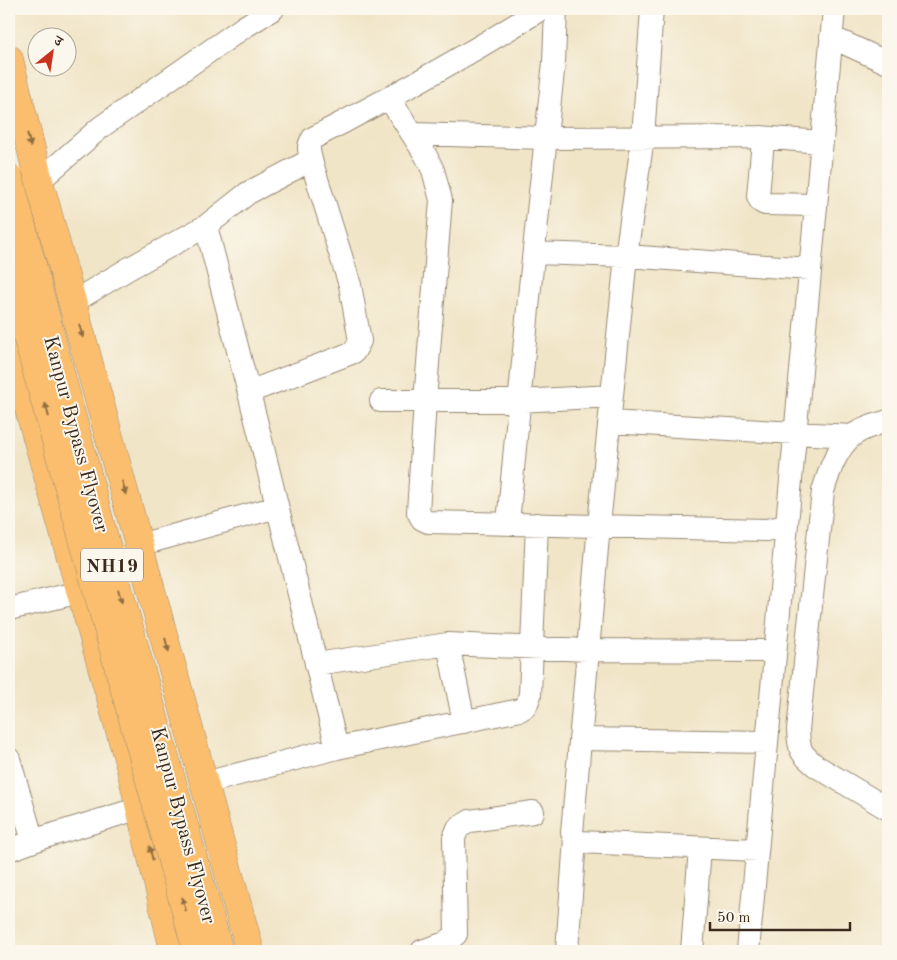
<svg xmlns="http://www.w3.org/2000/svg" width="897" height="960" viewBox="0 0 897 960" font-family="'Old Standard TT','Noto Serif Devanagari',serif">
<style>
.lines{fill:none;stroke-linecap:round;stroke-linejoin:round}
.minor-casing{stroke:#968873;stroke-width:24}
.major-casing{stroke:#968873;stroke-width:29}
.minor{stroke:#fff;stroke-width:22}
.major{stroke:#fabe6e;stroke-width:28}
.highway-bridge-casing{stroke:#968873;stroke-width:29;stroke-linecap:butt}
.highway-bridge{stroke:#fabe6e;stroke-width:28}
.oneway{fill:#916d42}
.labels{text-anchor:middle;stroke-width:4;stroke-linejoin:round;paint-order:stroke}
.shield{fill:#fbf7ec;stroke:#75685c;stroke-width:1}
.shield-label{font-size:19px;font-weight:bold;fill:#3b2a1e}
.street-label{font-size:20px;fill:#3b2a1e;stroke:#fbf7ec}
</style>
<rect width="100%" height="100%" fill="#fbf7ec"/>
<filter id="ink" filterUnits="userSpaceOnUse"><feTurbulence type="fractalNoise" baseFrequency=".02" numOctaves="2"/><feDisplacementMap in="SourceGraphic" scale="10" xChannelSelector="R" yChannelSelector="G"/><feConvolveMatrix kernelMatrix="1 2 1 2 8 2 1 2 1" color-interpolation-filters="sRGB"/></filter>
<filter id="wash" filterUnits="userSpaceOnUse"><feTurbulence type="fractalNoise" baseFrequency=".0096" numOctaves="4" result="noise"/><feDisplacementMap in="SourceGraphic" scale="20" xChannelSelector="R" yChannelSelector="G"/><feGaussianBlur stdDeviation="1.12" result="paint"/><feColorMatrix in="noise" values="0 0 0 0 0 0 0 0 0 0 0 0 0 0 0 0 0 1.4 0 .05"/><feComposite in="paint" operator="in"/></filter>
<g filter="url(#wash)">
<rect width="100%" height="100%" fill="#f1e5c8"/>
</g>
<g filter="url(#ink)">
<g class="lines">
<defs>
<path id="minor" d="M 652,9 L 643,137 L 626,256 L 599,525 L 572,833 L 575,839 L 579,842 L 757,850
M 831,37 L 888,63
M 389,98 L 425,154 L 433,170 L 441,200 L 425,401 L 418,512 L 422,519 L 428,522 L 766,530 L 786,526
M 413,134 L 546,138 L 760,137 L 763,141 L 758,196 L 761,202 L 765,204 L 816,205
M 760,137 L 821,142
M 27,190 L 39,181 L 101,127 L 244,27 L 273,9
M 206,226 L 258,428 L 337,748
M 534,253 L 626,256 L 810,269
M 73,302 L 128,269 L 206,226 L 248,193 L 311,160 C 309,151 307,146 313,138 C 390,98 467,56 541,9
M 249,392 L 354,352 L 360,341 L 350,285 L 311,160
M 381,401 L 519,401 L 612,396
M 888,421 C 877,424 861,429 852,436 C 836,449 829,472 823,491 L 798,730 C 799,750 800,753 816,766 L 888,809
M 610,422 L 795,433 L 852,436
M 508,523 L 530,287 L 554,62 L 556,9
M 139,545 L 277,507
M 9,609 L 80,592
M 448,644 L 464,722
M 316,664 L 448,644 L 588,650 L 775,651
M 581,739 L 767,742
M 9,759 L 33,841
M 205,783 L 337,748 L 520,710 L 526,706 L 530,695 L 537,524
M 9,850 L 45,837 L 140,808
M 422,951 L 446,943 L 456,934 L 454,838 L 458,828 L 470,821 L 533,812
M 567,951 L 575,839
M 692,951 L 700,848
M 748,951 L 834,9"/>
<path id="major" d="M 9,59 L 39,181 L 250,951
M 9,339 L 130,766 L 174,951"/>
</defs>
<use href="#minor" class="minor-casing"/>
<use href="#major" class="major-casing"/>
<use href="#minor" class="minor"/>
<use href="#major" class="major"/>
<defs>
<path id="highway-bridge" d="M 9,177 L 97,512 L 219,951
M 9,271 L 197,951"/>
</defs>
<use href="#highway-bridge" class="highway-bridge-casing"/>
<use href="#highway-bridge" class="highway-bridge"/>
</g>
<defs><path id="oneway-solid" d="M-6-.8H1V-3.2L6.5 0L1 3.2V.8H-6Z" transform="scale(1.25)"/></defs>
<g class="oneway">
<use href="#oneway-solid" transform="translate(29 140) rotate(76)"/>
<use href="#oneway-solid" transform="translate(81 331) rotate(75)"/>
<use href="#oneway-solid" transform="translate(47 410) rotate(-105)"/>
<use href="#oneway-solid" transform="translate(124 488) rotate(75)"/>
<use href="#oneway-solid" transform="translate(120 596) rotate(75)"/>
<use href="#oneway-solid" transform="translate(167 645) rotate(75)"/>
<use href="#oneway-solid" transform="translate(151 853) rotate(-104)"/>
<use href="#oneway-solid" transform="translate(184 904) rotate(-105)"/>
</g>
</g>
<g class="labels">
<rect class="shield" x="81" y="548.5" width="62" height="33" rx="4"/>
<g class="shield-label">
<text x="112" y="572">NH19</text>
</g>
<g class="street-label">
<text transform="translate(77 434) rotate(75)" y="7">Kanpur Bypass Flyover</text>
<text transform="translate(184 825) rotate(75)" y="7">Kanpur Bypass Flyover</text>
</g>
</g>
<rect width="897" height="960" fill="none" stroke="#fbf7ec" stroke-width="30"/>
<g transform="translate(52 52) rotate(30)"><circle r="24" fill="#fbf7ec" stroke="#aea59a"/>
<path d="M0-4L9 19L0 12L-9 19Z" fill="#c8321e"/>
<text y="-8" font-size="14" font-weight="bold" text-anchor="middle" fill="#3b2a1e">उ</text>
</g>
<path d="M710 922v8h140v-8" fill="none" stroke="#3b2a1e" stroke-width="2.5"/>
<text x="717" y="922" font-size="15" fill="#3b2a1e" stroke="#fbf7ec" stroke-width="4" paint-order="stroke">50 m</text>
</svg>
